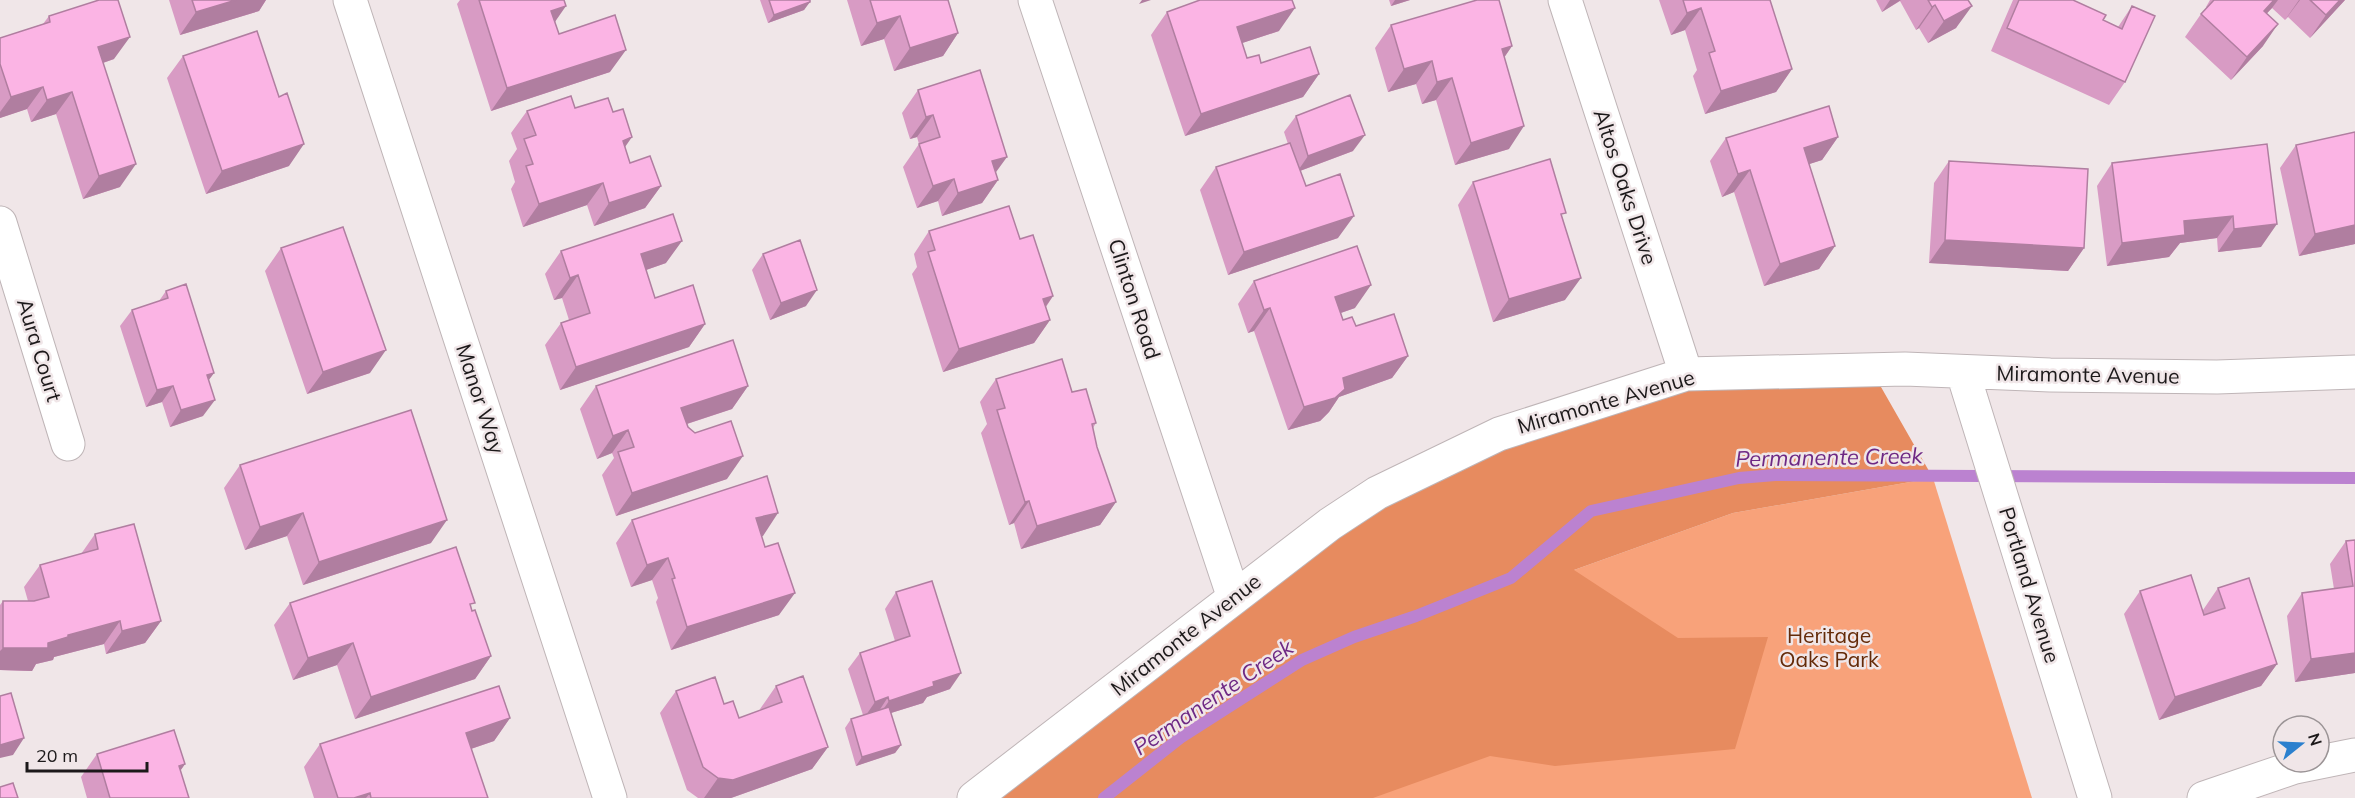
<svg xmlns="http://www.w3.org/2000/svg" width="2355" height="798" viewBox="0 0 2355 798" font-family="Mulish,sans-serif">
<style>
.green{fill:#f8a27a}
.forest{fill:#e78b5f}
.lines{fill:none;stroke-linecap:round;stroke-linejoin:round}
.stream{stroke:#bb82d0;stroke-width:12}
.minor-casing{stroke:#bfb5b7;stroke-width:35}
.minor{stroke:#fff;stroke-width:33}
.wall{fill:#d89bc4}
.shaded-wall{fill:#b07ea0}
.building{fill:#fbb4e4;stroke:#b07ea0;stroke-width:1.5}
.labels{text-anchor:middle;stroke-width:5;stroke-linejoin:round;paint-order:stroke}
.street-label{font-size:21px;fill:#1c191a;stroke:#f0e6e8}
.park-label{font-size:21px;fill:#642a08;stroke:#f0e6e8}
.water-label{font-size:22px;font-style:italic;fill:#6e2884;stroke:#f0e6e8}
</style>
<rect width="100%" height="100%" fill="#f0e6e8"/>
<path class="green" d="M 1933,478 L 2032,798 L 1214,798 L 1574,570 L 1733,513 Z"/>
<path class="forest" d="M 1873,373 L 1933,478 L 1733,513 L 1574,570 L 1678,638 L 1768,637 L 1735,749 L 1555,766 L 1490,756 L 1373,798 L 974,798 L 1234,598 L 1499,434 L 1626,392 Z"/>
<g class="lines">
<path class="stream" d="M 1104,798 L 1180,738 L 1302,660 L 1354,637 L 1416,616 L 1511,578 L 1591,511 L 1739,478 L 1775,475 L 2355,478"/>
<defs>
<path id="minor" d="M 350,0 L 610,798
M 1035,0 L 1234,598
M 1565,0 L 1686,374
M 0,223 L 68,444
M 1963,373 L 2095,798
M 974,798 L 1330,524 L 1377,493 L 1499,434 L 1686,374 L 1905,369 L 2050,375 L 2217,377 L 2355,372
M 2204,798 L 2295,767 L 2355,755"/>
</defs>
<use href="#minor" class="minor-casing"/>
<use href="#minor" class="minor"/>
</g>
<path class="wall" d="M 169,0 L 266,0 L 259,11 L 180,35 Z
M 460,0 L 564,0 L 555,22 L 559,34 L 610,72 L 491,111 L 457,4 Z
M 760,0 L 810,0 L 804,10 L 768,23 Z
M 847,0 L 948,0 L 958,33 L 943,56 L 894,71 L 884,39 L 861,46 Z
M 1389,0 L 1410,0 L 1391,6 Z
M 1659,0 L 1770,0 L 1792,69 L 1776,92 L 1705,114 L 1693,76 L 1697,70 L 1685,30 L 1671,35 Z
M 1876,0 L 1968,0 L 1956,28 L 1928,43 L 1919,28 L 1916,30 L 1900,1 L 1882,12 Z
M 2013,0 L 2073,0 L 2103,20 L 2118,27 L 2132,6 L 2125,82 L 2109,105 L 1991,51 Z
M 2210,0 L 2345,0 L 2310,38 L 2288,17 L 2285,20 L 2272,8 L 2267,13 L 2263,46 L 2231,80 L 2185,37 L 2201,14 L 2207,8 L 2206,7 Z
M 1167,12 L 1279,31 L 1242,43 L 1247,58 L 1261,63 L 1319,74 L 1303,97 L 1185,136 L 1151,35 Z
M 49,16 L 114,59 L 103,63 L 120,187 L 83,199 L 56,114 L 31,122 L 27,109 L 0,118 L 0,38 L 43,24 Z
M 1391,25 L 1512,46 L 1504,58 L 1509,149 L 1455,165 L 1436,100 L 1422,104 L 1416,84 L 1388,92 L 1375,48 Z
M 183,56 L 289,166 L 206,194 L 167,78 Z
M 918,90 L 996,173 L 998,180 L 982,203 L 942,216 L 938,201 L 917,208 L 903,167 L 919,144 L 917,137 L 910,139 L 902,113 Z
M 575,108 L 625,147 L 630,163 L 661,186 L 645,208 L 594,226 L 587,205 L 523,227 L 511,189 L 515,182 L 509,161 L 517,149 L 511,133 L 527,111 Z
M 1296,116 L 1353,151 L 1300,171 L 1306,186 L 1338,238 L 1228,275 L 1200,190 L 1216,167 L 1288,144 L 1284,132 Z
M 2355,132 L 2355,244 L 2299,256 L 2280,168 L 2296,145 Z
M 1838,137 L 1822,160 L 1809,164 L 1835,246 L 1819,269 L 1764,286 L 1734,192 L 1722,197 L 1710,161 L 1726,138 Z
M 2267,144 L 2261,247 L 2218,252 L 2217,238 L 2180,243 L 2169,257 L 2107,266 L 2097,186 L 2112,163 Z
M 1949,161 L 2084,248 L 2068,271 L 1929,263 L 1934,183 Z
M 1473,182 L 1563,218 L 1565,300 L 1493,322 L 1458,205 Z
M 929,231 L 1020,239 L 1053,296 L 1046,307 L 1050,320 L 1034,343 L 943,372 L 912,274 L 917,267 L 914,254 Z
M 281,248 L 370,373 L 307,394 L 265,271 Z
M 561,251 L 666,263 L 646,270 L 655,298 L 705,324 L 689,347 L 560,390 L 545,345 L 561,323 L 569,320 L 562,298 L 554,300 L 545,274 Z
M 763,254 L 806,306 L 770,320 L 752,270 Z
M 1254,281 L 1355,308 L 1341,313 L 1343,320 L 1408,356 L 1392,378 L 1339,397 L 1329,412 L 1320,421 L 1288,430 L 1254,331 L 1248,333 L 1238,304 Z
M 166,291 L 214,373 L 208,381 L 203,416 L 170,427 L 162,402 L 146,407 L 120,326 L 132,310 L 159,301 Z
M 996,379 L 1072,392 L 1096,423 L 1093,428 L 1097,447 L 1116,502 L 1100,525 L 1021,549 L 1014,523 L 1009,525 L 981,433 L 987,424 L 980,402 Z
M 596,386 L 748,386 L 732,409 L 687,424 L 688,427 L 727,479 L 616,516 L 602,475 L 614,458 L 612,453 L 597,459 L 580,409 Z
M 240,465 L 431,543 L 303,585 L 287,536 L 245,550 L 224,488 Z
M 632,520 L 763,536 L 761,536 L 779,615 L 671,650 L 656,602 L 658,598 L 652,580 L 631,587 L 616,543 Z
M 95,534 L 161,621 L 145,643 L 106,654 L 104,644 L 54,657 L 53,660 L 36,664 L 32,671 L 0,670 L 0,605 L 3,601 L 28,601 L 24,587 L 40,565 L 81,554 Z
M 2355,540 L 2355,673 L 2295,682 L 2287,616 L 2302,593 L 2334,589 L 2330,564 L 2346,541 Z
M 2218,588 L 2277,664 L 2261,686 L 2159,720 L 2124,614 L 2140,591 L 2203,610 Z
M 896,592 L 950,689 L 927,697 L 923,703 L 891,713 L 901,745 L 895,753 L 856,766 L 845,728 L 851,719 L 863,715 L 848,669 L 860,653 L 895,641 L 885,609 Z
M 290,603 L 471,608 L 491,656 L 475,679 L 355,719 L 337,665 L 293,680 L 274,625 Z
M 776,686 L 828,747 L 812,769 L 731,798 L 698,798 L 687,790 L 660,713 L 676,691 L 724,704 L 739,718 L 761,710 L 760,709 Z
M 510,718 L 494,741 L 471,749 L 488,798 L 314,798 L 304,767 L 320,744 Z
M 97,754 L 185,764 L 180,771 L 189,798 L 87,798 L 81,777 Z"/>
<path class="shaded-wall" d="M 236,0 L 266,0 L 259,11 L 180,35 L 196,12 Z
M 1142,0 L 1151,0 L 1139,4 Z
M 1395,0 L 1410,0 L 1391,6 Z
M 1890,0 L 1901,0 L 1882,12 Z
M 2274,0 L 2278,0 L 2272,8 L 2248,33 L 2264,11 Z
M 2299,0 L 2300,0 L 2285,20 Z
M 2340,0 L 2345,0 L 2310,38 L 2326,15 Z
M 810,2 L 804,10 L 768,23 L 774,15 Z
M 1935,5 L 1919,28 L 1916,30 L 1932,7 Z
M 566,6 L 550,29 L 551,11 Z
M 1972,6 L 1956,28 L 1928,43 L 1944,21 Z
M 1295,8 L 1279,31 L 1221,50 L 1237,27 Z
M 1701,8 L 1685,30 L 1671,35 L 1687,13 Z
M 900,16 L 884,39 L 861,46 L 877,23 Z
M 2278,24 L 2263,46 L 2231,80 L 2247,57 Z
M 958,33 L 943,56 L 894,71 L 910,48 Z
M 130,37 L 114,59 L 82,70 L 98,47 Z
M 1512,46 L 1496,69 L 1502,49 Z
M 626,50 L 610,72 L 491,111 L 507,88 Z
M 1432,61 L 1416,84 L 1388,92 L 1404,69 Z
M 1792,69 L 1776,92 L 1705,114 L 1721,91 Z
M 1319,74 L 1303,97 L 1185,136 L 1201,114 Z
M 1452,78 L 1436,100 L 1422,104 L 1437,82 Z
M 43,87 L 27,109 L 0,118 L 0,112 L 11,97 Z
M 72,92 L 56,114 L 31,122 L 47,100 Z
M 933,115 L 917,137 L 910,139 L 926,117 Z
M 1524,126 L 1509,149 L 1455,165 L 1471,143 Z
M 1365,135 L 1353,151 L 1297,172 L 1308,156 Z
M 632,137 L 616,160 L 623,141 Z
M 1838,137 L 1822,160 L 1788,171 L 1804,148 Z
M 304,144 L 289,166 L 206,194 L 222,171 Z
M 1007,157 L 991,179 L 992,161 Z
M 136,164 L 120,187 L 83,199 L 99,176 Z
M 1750,170 L 1734,192 L 1722,197 L 1738,174 Z
M 954,179 L 938,201 L 917,208 L 933,186 Z
M 998,180 L 982,203 L 942,216 L 958,193 Z
M 603,183 L 587,205 L 523,227 L 539,204 Z
M 661,186 L 645,208 L 594,226 L 609,203 Z
M 1354,216 L 1338,238 L 1228,275 L 1244,252 Z
M 2233,216 L 2217,238 L 2180,243 L 2169,257 L 2107,266 L 2122,243 L 2184,221 Z
M 2277,224 L 2261,247 L 2218,252 L 2234,229 Z
M 2355,225 L 2355,244 L 2299,256 L 2315,234 Z
M 1945,240 L 2084,248 L 2068,271 L 1929,263 Z
M 682,241 L 666,263 L 626,277 L 641,254 Z
M 1835,246 L 1819,269 L 1764,286 L 1780,264 Z
M 578,275 L 562,298 L 554,300 L 570,278 Z
M 1581,278 L 1565,300 L 1493,322 L 1509,299 Z
M 1371,285 L 1355,308 L 1320,320 L 1335,297 Z
M 817,290 L 806,306 L 770,320 L 781,303 Z
M 1053,296 L 1037,319 L 1043,299 Z
M 1270,308 L 1254,331 L 1248,333 L 1264,310 Z
M 1050,320 L 1034,343 L 943,372 L 959,349 Z
M 705,324 L 689,347 L 560,390 L 576,367 Z
M 386,350 L 370,373 L 307,394 L 323,372 Z
M 1408,356 L 1392,378 L 1339,397 L 1329,412 L 1320,421 L 1288,430 L 1304,407 L 1343,378 Z
M 214,373 L 202,389 L 207,375 Z
M 173,386 L 162,402 L 146,407 L 157,390 Z
M 748,386 L 732,409 L 665,431 L 681,408 Z
M 215,400 L 203,416 L 170,427 L 181,410 Z
M 628,430 L 612,453 L 597,459 L 613,436 Z
M 743,456 L 727,479 L 616,516 L 632,493 Z
M 1029,501 L 1014,523 L 1009,525 L 1025,502 Z
M 1116,502 L 1100,525 L 1021,549 L 1037,526 Z
M 303,513 L 287,536 L 245,550 L 260,527 Z
M 778,513 L 763,536 L 740,541 L 756,518 Z
M 447,520 L 431,543 L 303,585 L 319,562 Z
M 668,558 L 652,580 L 631,587 L 647,565 Z
M 795,593 L 779,615 L 671,650 L 687,627 Z
M 120,621 L 104,644 L 54,657 L 53,660 L 36,664 L 32,671 L 0,670 L 0,651 L 3,648 L 48,643 L 68,635 Z
M 161,621 L 145,643 L 106,654 L 122,631 Z
M 353,643 L 337,665 L 293,680 L 308,658 Z
M 2355,653 L 2355,673 L 2295,682 L 2311,659 Z
M 491,656 L 475,679 L 355,719 L 371,697 Z
M 2277,664 L 2261,686 L 2159,720 L 2175,697 Z
M 961,673 L 950,689 L 927,697 L 923,703 L 878,717 L 889,701 L 933,682 Z
M 888,697 L 877,714 L 864,718 L 875,702 Z
M 510,718 L 494,741 L 450,756 L 466,733 Z
M 24,738 L 13,755 L 0,758 L 0,745 Z
M 901,745 L 895,753 L 856,766 L 862,757 Z
M 828,747 L 812,769 L 731,798 L 704,798 L 718,778 Z
M 185,764 L 169,787 L 179,766 Z
M 370,793 L 366,798 L 354,798 Z"/>
<path class="building" d="M 99,0 L 118,0 L 130,37 L 98,47 L 136,164 L 99,176 L 72,92 L 47,100 L 43,87 L 11,97 L 0,64 L 0,38 L 50,22 L 49,16 Z
M 192,0 L 236,0 L 196,12 Z
M 479,0 L 564,0 L 566,6 L 551,11 L 559,34 L 615,15 L 626,50 L 507,88 Z
M 769,0 L 810,0 L 810,2 L 774,15 Z
M 870,0 L 948,0 L 958,33 L 910,48 L 900,16 L 877,23 Z
M 1200,0 L 1292,0 L 1295,8 L 1237,27 L 1247,58 L 1259,55 L 1261,63 L 1310,47 L 1319,74 L 1201,114 L 1167,12 Z
M 1477,0 L 1499,0 L 1512,46 L 1502,49 L 1524,126 L 1471,143 L 1452,78 L 1437,82 L 1432,61 L 1404,69 L 1391,25 Z
M 1683,0 L 1770,0 L 1792,69 L 1721,91 L 1709,53 L 1715,51 L 1701,8 L 1687,13 Z
M 1928,0 L 1968,0 L 1972,6 L 1944,21 L 1935,5 L 1932,7 Z
M 2019,0 L 2073,0 L 2106,15 L 2103,20 L 2122,29 L 2132,6 L 2155,16 L 2125,82 L 2007,28 Z
M 2214,0 L 2274,0 L 2264,11 L 2278,24 L 2247,57 L 2201,14 Z
M 2310,0 L 2340,0 L 2326,15 Z
M 257,31 L 279,97 L 287,93 L 304,144 L 222,171 L 183,56 Z
M 980,70 L 1007,157 L 992,161 L 998,180 L 958,193 L 954,179 L 933,186 L 919,144 L 940,137 L 933,115 L 926,117 L 918,90 Z
M 1350,95 L 1365,135 L 1308,156 L 1296,116 Z
M 571,96 L 575,108 L 608,98 L 613,112 L 623,109 L 632,137 L 623,141 L 630,163 L 650,156 L 661,186 L 609,203 L 603,183 L 539,204 L 526,166 L 533,164 L 524,139 L 536,135 L 527,111 Z
M 1829,106 L 1838,137 L 1804,148 L 1835,246 L 1780,264 L 1750,170 L 1738,174 L 1726,138 Z
M 2355,132 L 2355,225 L 2315,234 L 2296,145 Z
M 1290,143 L 1306,186 L 1340,174 L 1354,216 L 1244,252 L 1216,167 Z
M 2267,144 L 2277,224 L 2234,229 L 2233,216 L 2184,221 L 2185,235 L 2122,243 L 2112,163 Z
M 1550,159 L 1566,213 L 1561,214 L 1581,278 L 1509,299 L 1473,182 Z
M 1949,161 L 2088,169 L 2084,248 L 1945,240 Z
M 1009,206 L 1020,239 L 1033,235 L 1053,296 L 1043,299 L 1050,320 L 959,349 L 928,252 L 935,250 L 929,231 Z
M 673,214 L 682,241 L 641,254 L 655,298 L 693,285 L 705,324 L 576,367 L 561,323 L 590,313 L 578,275 L 570,278 L 561,251 Z
M 343,227 L 386,350 L 323,372 L 281,248 Z
M 800,240 L 817,290 L 781,303 L 763,254 Z
M 1357,246 L 1371,285 L 1335,297 L 1343,320 L 1352,317 L 1356,326 L 1394,314 L 1408,356 L 1343,378 L 1345,389 L 1335,398 L 1304,407 L 1270,308 L 1264,310 L 1254,281 Z
M 186,284 L 214,373 L 207,375 L 215,400 L 181,410 L 173,386 L 157,390 L 132,310 L 168,298 L 166,291 Z
M 733,340 L 748,386 L 681,408 L 688,427 L 695,433 L 731,421 L 743,456 L 632,493 L 618,452 L 634,447 L 628,430 L 613,436 L 596,386 Z
M 1062,359 L 1072,392 L 1086,389 L 1096,423 L 1092,424 L 1097,447 L 1116,502 L 1037,526 L 1029,501 L 1025,502 L 997,410 L 1005,408 L 996,379 Z
M 411,410 L 447,520 L 319,562 L 303,513 L 260,527 L 240,465 Z
M 767,476 L 778,513 L 756,518 L 765,547 L 778,543 L 795,593 L 687,627 L 672,579 L 675,578 L 668,558 L 647,565 L 632,520 Z
M 134,524 L 161,621 L 122,631 L 120,621 L 68,635 L 68,637 L 48,643 L 48,648 L 3,648 L 3,601 L 34,601 L 49,597 L 40,565 L 98,549 L 95,534 Z
M 2355,540 L 2355,653 L 2311,659 L 2302,593 L 2353,586 L 2346,541 Z
M 456,547 L 475,603 L 470,604 L 472,611 L 475,610 L 491,656 L 371,697 L 353,643 L 308,658 L 290,603 Z
M 2191,575 L 2204,615 L 2225,608 L 2218,588 L 2249,578 L 2277,664 L 2175,697 L 2140,591 Z
M 932,581 L 961,673 L 933,682 L 934,686 L 889,701 L 888,697 L 875,702 L 860,653 L 910,636 L 896,592 Z
M 803,676 L 828,747 L 733,780 L 718,778 L 703,767 L 676,691 L 715,677 L 724,704 L 733,701 L 739,718 L 782,702 L 776,686 Z
M 499,686 L 510,718 L 466,733 L 488,798 L 371,798 L 370,793 L 354,798 L 338,798 L 320,744 Z
M 11,693 L 24,738 L 0,745 L 0,696 Z
M 889,707 L 901,745 L 862,757 L 851,719 Z
M 174,730 L 185,764 L 179,766 L 189,798 L 110,798 L 97,754 Z
M 13,783 L 18,798 L 0,798 L 0,787 Z"/>
<g class="labels">
<g class="street-label">
<text transform="translate(1625 187) rotate(72)" y="7">Altos Oaks Drive</text>
<text transform="translate(1134 299) rotate(72)" y="7">Clinton Road</text>
<text transform="translate(39 350) rotate(73)" y="7">Aura Court</text>
<text transform="translate(2088 375) rotate(1)" y="7">Miramonte Avenue</text>
<text transform="translate(480 399) rotate(72)" y="7">Manor Way</text>
<text transform="translate(1606 402) rotate(-16)" y="7">Miramonte Avenue</text>
<text transform="translate(2029 585) rotate(73)" y="7">Portland Avenue</text>
<text transform="translate(1186 635) rotate(-38)" y="7">Miramonte Avenue</text>
</g>
<g class="park-label">
<text x="1829" y="643">Heritage<tspan x="1829" dy="24">Oaks Park</tspan></text>
</g>
<g class="water-label">
<text transform="translate(1829 457) rotate(-1)" y="8">Permanente Creek</text>
<text transform="translate(1213 697) rotate(-34)" y="8">Permanente Creek</text>
</g>
</g>
<g transform="translate(2301 744) rotate(72)"><circle r="28" fill="#f0e6e8" stroke="#9b9496" stroke-width="1.5"/>
<path d="M0-4.5L10 22L0 15L-10 22Z" fill="#2b80ce"/>
<text y="-9" font-size="16" font-weight="bold" text-anchor="middle" fill="#1c191a">N</text>
</g>
<path d="M27 762v9h120v-9" fill="none" stroke="#1c191a" stroke-width="3"/>
<text x="36" y="762" font-size="18" fill="#1c191a" stroke="#f0e6e8" stroke-width="4.5" paint-order="stroke">20 m</text>
</svg>
